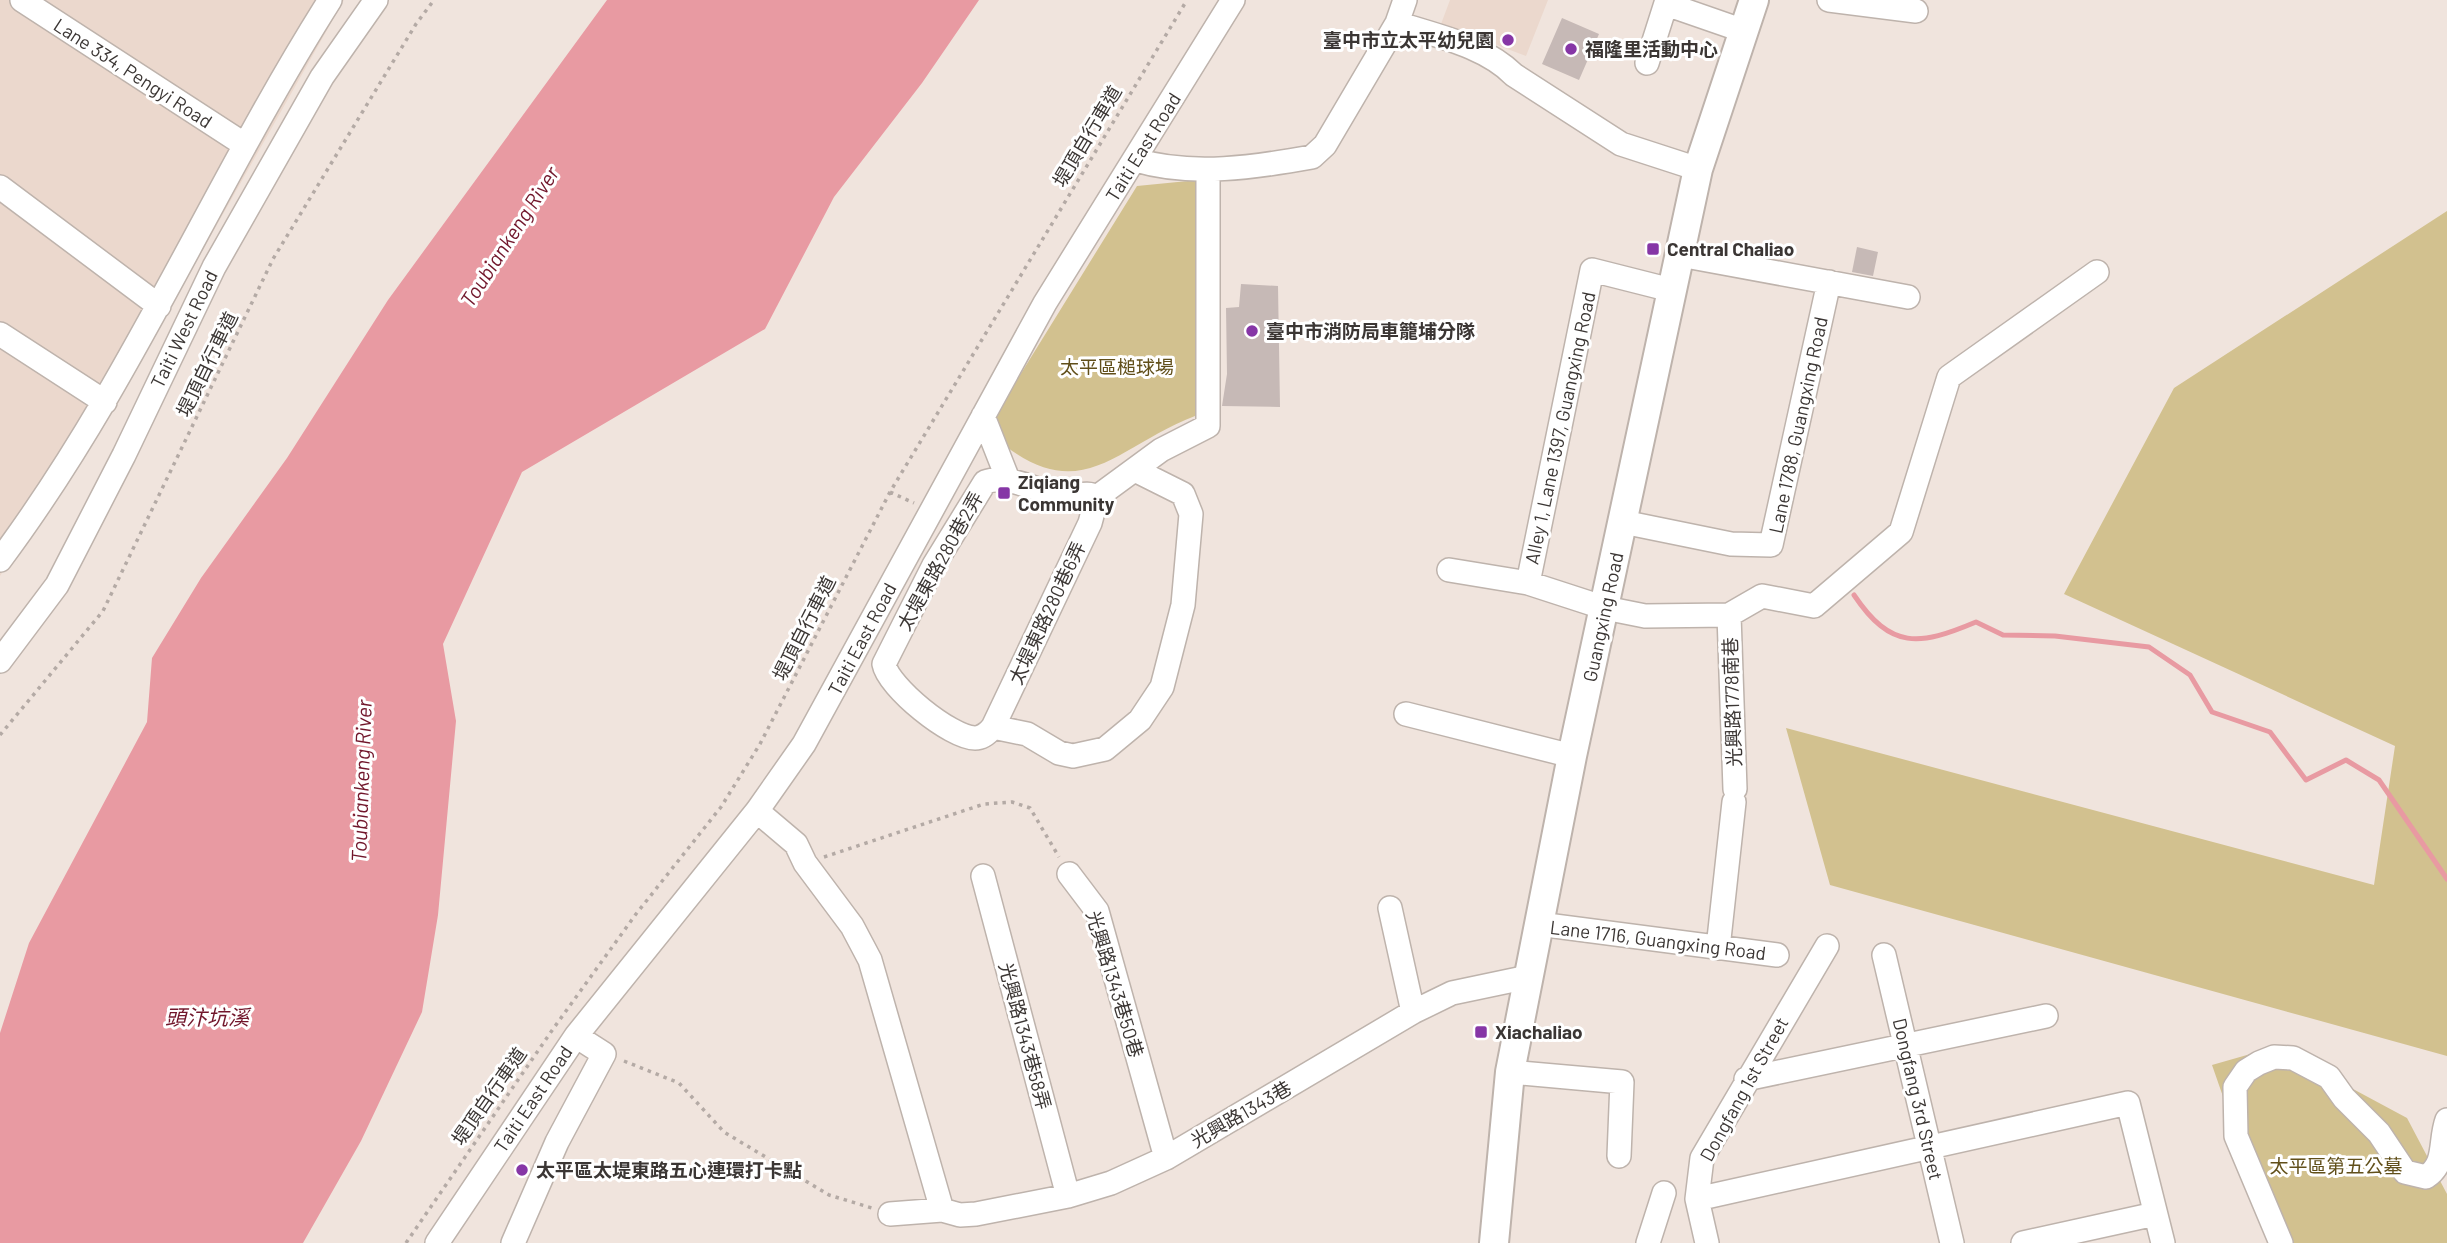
<svg xmlns="http://www.w3.org/2000/svg" width="2447" height="1243" viewBox="0 0 2447 1243" font-family="Barlow,'Noto Sans TC',sans-serif">
<style>
.built{fill:#ebd8cd}
.green{fill:#d2c18f}
.water{fill:#e89aa2}
.lines{fill:none;stroke-linecap:round;stroke-linejoin:round}
.stream{stroke:#e89aa2;stroke-width:5}
.building{fill:#c6b9b6}
.minor-casing{stroke:#beb3ac;stroke-width:26}
.major-casing{stroke:#beb3ac;stroke-width:32}
.path{stroke:#b4aaa5;stroke-width:3.5;stroke-dasharray:3.5 5;stroke-linecap:butt}
.minor{stroke:#fff;stroke-width:23}
.major{stroke:#fff;stroke-width:28}
.poi-dot{fill:#8636a6;stroke:#fff;stroke-width:2.5}
.labels{text-anchor:middle;stroke-width:6;stroke-linejoin:round;paint-order:stroke}
.poi-label{font-size:19px;font-weight:bold;fill:#3b3634;stroke:#fff;text-anchor:start}
.street-label{font-size:19px;fill:#3b3634;stroke:#fff}
.park-label{font-size:19px;fill:#614f1a;stroke:#fff}
.water-label{font-size:21px;font-style:italic;fill:#71162b;stroke:#fff}
</style>
<rect width="100%" height="100%" fill="#f0e4dd"/>
<path class="built" d="M 0,0 L 344,0 L 123,391 L 0,576 Z
M 1450,0 L 1548,0 L 1526,56 L 1441,24 Z"/>
<path class="green" d="M 1198,180 L 1195,416 C 1114,447 1081,511 994,437 L 994,417 L 1137,186 Z
M 2447,211 L 2447,1056 L 1830,885 L 1786,728 L 2374,885 L 2395,746 L 2064,594 L 2174,388 Z
M 2275,1047 L 2407,1118 L 2447,1194 L 2447,1243 L 2274,1243 L 2212,1065 Z"/>
<path class="water" d="M 607,0 L 979,0 L 922,83 L 834,197 L 765,329 L 522,472 L 443,644 L 456,721 L 438,915 L 422,1012 L 361,1141 L 303,1243 L 0,1243 L 0,1033 L 29,943 L 147,722 L 152,658 L 201,578 L 287,458 L 388,300 Z"/>
<g class="lines">
<path class="stream" d="M 1854,595 C 1891,650 1919,646 1976,622 L 2003,635 L 2055,636 L 2149,647 L 2190,675 L 2212,712 L 2270,732 L 2306,780 L 2346,760 L 2379,780 L 2447,879"/>
</g>
<path class="building" d="M 1562,18 L 1599,34 L 1579,80 L 1542,64 Z
M 1857,247 L 1878,252 L 1873,276 L 1852,272 Z
M 1241,284 L 1278,286 L 1280,407 L 1222,406 L 1227,374 L 1226,308 L 1239,307 Z"/>
<g class="lines">
<defs>
<path id="minor" d="M 22,0 L 245,145
M 1829,0 L 1916,11
M 1666,4 L 1744,31
M 1397,23 C 1436,36 1484,45 1514,75 L 1621,144 L 1698,169
M 1647,63 L 1667,0
M 1136,160 C 1192,177 1256,167 1312,157 L 1325,145 L 1397,23 L 1405,0
M 0,187 L 159,306
M 1680,255 L 1908,297
M 0,334 L 105,402
M 983,416 L 1009,482
M 1097,497 L 1090,523 L 993,727 C 989,732 982,738 975,738 C 951,738 888,687 884,664 L 934,565 L 985,482 C 1009,473 1039,493 1064,496 C 1075,497 1087,491 1097,497 L 1161,450 L 1208,426 L 1208,170
M 1623,522 L 1731,544 L 1771,545 L 1829,282
M 0,560 C 130,386 214,183 330,0
M 1449,570 L 1528,583 L 1605,608 L 1645,616 L 1729,615 L 1762,596 L 1814,606 L 1901,532 L 1949,377 L 2097,272
M 1528,583 L 1592,270 L 1671,290
M 1729,615 L 1735,789
M 0,661 L 57,585 L 124,455 L 214,267 L 322,77 L 376,0
M 1406,714 L 1572,756
M 993,727 L 1027,734 L 1059,753 L 1073,756 L 1105,749 L 1140,720 L 1162,687 L 1183,605 L 1191,514 L 1183,494 L 1135,470
M 757,811 L 796,844 L 805,863 L 852,926 L 870,960 L 942,1210 L 960,1215 L 976,1214 L 1068,1196 L 1111,1183 L 1166,1158 L 1413,1012 L 1452,993 L 1528,977
M 1069,874 L 1097,911 L 1166,1158
M 983,876 L 1068,1196
M 1390,908 L 1413,1012
M 1539,924 L 1777,955
M 1718,948 L 1734,802
M 1884,955 L 1952,1243
M 1510,1072 L 1622,1082 L 1619,1156
M 1746,1079 L 2046,1016
M 1697,1199 L 2128,1103 L 2163,1243
M 890,1214 L 942,1210
M 437,1243 L 576,1036 L 757,811 L 804,744 L 1045,303 L 1233,0
M 513,1243 L 557,1142 L 604,1054 L 576,1036
M 1648,1243 L 1664,1193
M 1707,1243 L 1697,1199 L 1702,1158 L 1827,946
M 2023,1243 L 2155,1214
M 2281,1243 L 2236,1136 L 2235,1087 L 2246,1071 L 2259,1063 L 2274,1057 L 2293,1058 L 2329,1077 L 2344,1098 L 2379,1133 L 2405,1172 L 2426,1177 C 2447,1163 2439,1142 2447,1120"/>
<path id="major" d="M 1494,1243 L 1510,1072 L 1572,756 L 1698,169 L 1754,0"/>
</defs>
<use href="#minor" class="minor-casing"/>
<use href="#major" class="major-casing"/>
<path class="path" d="M 890,492 L 914,503
M 0,735 L 103,611 L 273,259 L 416,24 L 434,0
M 824,857 L 984,804 L 1012,802 L 1030,808 L 1059,857
M 624,1061 L 679,1083 L 724,1132 L 829,1195 L 872,1208
M 406,1243 L 553,1029 L 636,914 L 721,807 L 760,744 L 890,492 L 1187,0"/>
<use href="#minor" class="minor"/>
<use href="#major" class="major"/>
</g>
<g class="poi-dot">
<circle cx="1508" cy="40" r="7"/>
<circle cx="1571" cy="49" r="7"/>
<rect x="1646" y="242" width="14" height="14" rx="3.5"/>
<circle cx="1252" cy="331" r="7"/>
<rect x="997" y="486" width="14" height="14" rx="3.5"/>
<rect x="1474" y="1025" width="14" height="14" rx="3.5"/>
<circle cx="522" cy="1170" r="7"/>
</g>
<g class="labels">
<g class="poi-label">
<text x="1494" y="47" text-anchor="end">臺中市立太平幼兒園</text>
<text x="1585" y="56">福隆里活動中心</text>
<text x="1667" y="256">Central Chaliao</text>
<text x="1266" y="338">臺中市消防局車籠埔分隊</text>
<text x="1018" y="489">Ziqiang<tspan x="1018" dy="22">Community</tspan></text>
<text x="1495" y="1039">Xiachaliao</text>
<text x="536" y="1177">太平區太堤東路五心連環打卡點</text>
</g>
<g class="street-label">
<text transform="translate(133 73) rotate(33)" y="7">Lane 334, Pengyi Road</text>
<text transform="translate(1087 136) rotate(-59)" y="7">堤頂自行車道</text>
<text transform="translate(1143 147) rotate(-58)" y="7">Taiti East Road</text>
<text transform="translate(184 329) rotate(-64)" y="7">Taiti West Road</text>
<text transform="translate(207 364) rotate(-64)" y="7">堤頂自行車道</text>
<text transform="translate(1798 425) rotate(-78)" y="7">Lane 1788, Guangxing Road</text>
<text transform="translate(1560 428) rotate(-78)" y="7">Alley 1, Lane 1397, Guangxing Road</text>
<text transform="translate(940 561) rotate(-61)" y="7">太堤東路280巷2弄</text>
<text transform="translate(1047 613) rotate(-65)" y="7">太堤東路280巷6弄</text>
<text transform="translate(1603 617) rotate(-78)" y="7">Guangxing Road</text>
<text transform="translate(804 628) rotate(-63)" y="7">堤頂自行車道</text>
<text transform="translate(862 639) rotate(-62)" y="7">Taiti East Road</text>
<text transform="translate(1732 702) rotate(-92)" y="7">光興路1778南巷</text>
<text transform="translate(1658 940) rotate(7)" y="7">Lane 1716, Guangxing Road</text>
<text transform="translate(1115 984) rotate(73)" y="7">光興路1343巷50巷</text>
<text transform="translate(1025 1036) rotate(75)" y="7">光興路1343巷58弄</text>
<text transform="translate(1744 1089) rotate(-61)" y="7">Dongfang 1st Street</text>
<text transform="translate(489 1096) rotate(-55)" y="7">堤頂自行車道</text>
<text transform="translate(533 1099) rotate(-56)" y="7">Taiti East Road</text>
<text transform="translate(1918 1099) rotate(77)" y="7">Dongfang 3rd Street</text>
<text transform="translate(1241 1114) rotate(-30)" y="7">光興路1343巷</text>
</g>
<g class="park-label">
<text x="1117" y="374">太平區槌球場</text>
<text x="2336" y="1173">太平區第五公墓</text>
</g>
<g class="water-label">
<text transform="translate(510 237) rotate(-57)" y="7">Toubiankeng River</text>
<text transform="translate(362 781) rotate(-88)" y="7">Toubiankeng River</text>
<text x="207" y="1025">頭汴坑溪</text>
</g>
</g>
</svg>
